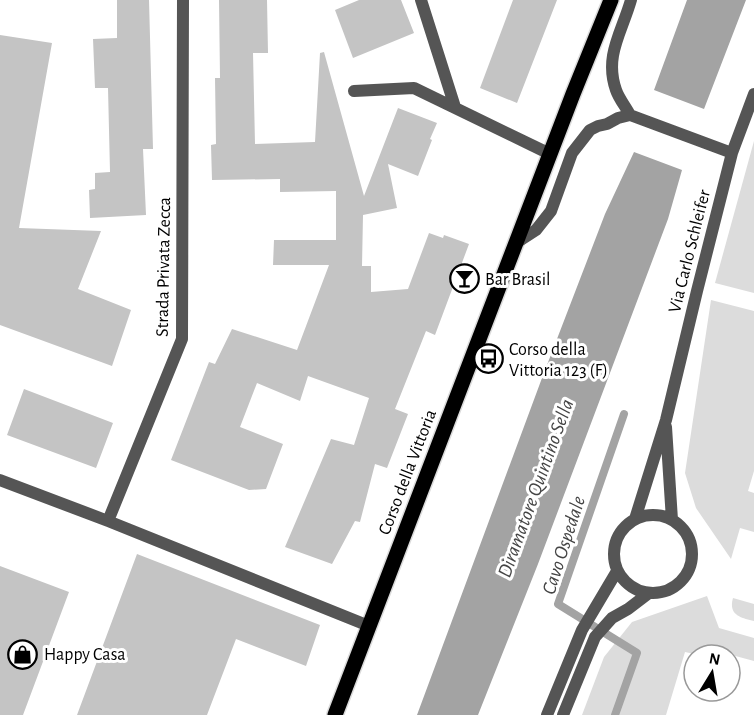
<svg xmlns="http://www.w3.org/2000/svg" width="754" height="715" viewBox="0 0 754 715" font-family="'Alegreya Sans',sans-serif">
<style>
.green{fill:#dcdcdc}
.water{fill:#a3a3a3}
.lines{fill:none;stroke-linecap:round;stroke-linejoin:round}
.stream{stroke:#a3a3a3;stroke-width:8}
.building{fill:#c4c4c4}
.primary-casing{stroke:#dbdbdb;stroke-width:18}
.street{stroke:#555;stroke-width:12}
.primary{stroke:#000;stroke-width:15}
.labels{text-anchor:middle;stroke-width:6;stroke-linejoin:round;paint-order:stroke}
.street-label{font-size:18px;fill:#000;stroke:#fff}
.poi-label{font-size:18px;fill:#000;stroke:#fff;text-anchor:start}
.water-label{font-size:20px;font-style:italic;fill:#444;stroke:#fff}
</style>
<rect width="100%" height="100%" fill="#fff"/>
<path class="green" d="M 754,141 L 754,293 L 715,283 Z
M 711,300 L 754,311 L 754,471 L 748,491 L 754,493 L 754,532 L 740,528 L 731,559 L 696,508 L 685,473 Z
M 707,596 L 719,628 L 754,638 L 754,661 L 702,647 L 699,655 L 685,652 L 666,715 L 582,715 L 604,657 L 632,622 Z
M 733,598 L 754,604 L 754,621 C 741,618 728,615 733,598 Z"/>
<path class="water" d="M 687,0 L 746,0 L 704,109 L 654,90 Z
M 634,152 L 682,170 L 668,219 L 538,564 L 478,715 L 417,715 L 542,378 L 605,214 Z"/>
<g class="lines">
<path class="stream" d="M 615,715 L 637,653 L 558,604 L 624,414"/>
</g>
<path class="building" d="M 117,0 L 149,0 L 153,149 L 143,149 L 146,215 L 90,218 L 89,190 L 95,189 L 95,173 L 110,172 L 108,88 L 95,88 L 93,39 L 117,38 Z
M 219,0 L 267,0 L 268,53 L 253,53 L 255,144 L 315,142 L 320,53 L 324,52 L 364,196 L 398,108 L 437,123 L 430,139 L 432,140 L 418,176 L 388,164 L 397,208 L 363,215 L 362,266 L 371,266 L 371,292 L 408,289 L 429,233 L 443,238 L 444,235 L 469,244 L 435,335 L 426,331 L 395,409 L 408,414 L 387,468 L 375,464 L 360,522 L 355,521 L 332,564 L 285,547 L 331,439 L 354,445 L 369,398 L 308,376 L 300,401 L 257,383 L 240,427 L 283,444 L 266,489 L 249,490 L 171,460 L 209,362 L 215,364 L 232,329 L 297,350 L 329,265 L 273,265 L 274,240 L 336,240 L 336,191 L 280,192 L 280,179 L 212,180 L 211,145 L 216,144 L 215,78 L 220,78 Z
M 359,0 L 401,0 L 414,33 L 353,58 L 335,10 Z
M 513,0 L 557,0 L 517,103 L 480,88 Z
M 0,35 L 52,43 L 19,228 L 101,231 L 78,289 L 131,310 L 112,366 L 0,325 Z
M 24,389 L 113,423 L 96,468 L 7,435 Z
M 137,554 L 320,625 L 306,666 L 236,639 L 207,715 L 77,715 Z
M 0,566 L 69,592 L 23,715 L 0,715 Z"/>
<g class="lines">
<defs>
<path id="primary" d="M 335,715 L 573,94 L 611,0"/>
</defs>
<use href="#primary" class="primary-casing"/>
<path class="street" d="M 421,0 L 455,107
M 354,91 L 414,88 L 550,154
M 630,115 L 732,153
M 516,243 L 536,230 L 551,211 L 572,153 L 590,130 L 598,126 L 607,124 L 618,118 L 630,115 C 626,107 619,99 616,90 C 604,56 622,32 631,0
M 666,427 L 672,520
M 0,480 L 108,521 L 369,626
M614 554a39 39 0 1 1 78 0a39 39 0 1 1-78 0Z
M 635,519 L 666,420 L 697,291 L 732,153 L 754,94
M 108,521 L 182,339 L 183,0
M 547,715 L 582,630 L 617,571
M 563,715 L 595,637 L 612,618 L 628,609 L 649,593"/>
<use href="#primary" class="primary"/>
</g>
<defs>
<symbol id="bar-ring" viewBox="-11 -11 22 22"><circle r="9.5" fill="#fff" stroke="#000" stroke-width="1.5"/><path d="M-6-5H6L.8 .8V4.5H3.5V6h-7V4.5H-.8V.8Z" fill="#000"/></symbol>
<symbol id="bus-ring" viewBox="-11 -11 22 22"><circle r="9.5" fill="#fff" stroke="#000" stroke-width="1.5"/><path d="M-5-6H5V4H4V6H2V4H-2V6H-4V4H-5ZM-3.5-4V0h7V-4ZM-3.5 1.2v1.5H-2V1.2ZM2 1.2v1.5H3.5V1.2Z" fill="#000"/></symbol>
<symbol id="shop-ring" viewBox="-11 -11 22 22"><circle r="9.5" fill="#fff" stroke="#000" stroke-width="1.5"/><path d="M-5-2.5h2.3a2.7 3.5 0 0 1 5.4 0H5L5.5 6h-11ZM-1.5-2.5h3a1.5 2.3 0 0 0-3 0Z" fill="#000"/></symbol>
</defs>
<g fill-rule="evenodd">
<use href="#bar-ring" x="448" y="262" width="33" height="33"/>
<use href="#bus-ring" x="472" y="342" width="33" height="33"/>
<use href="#shop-ring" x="6" y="638" width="33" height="33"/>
</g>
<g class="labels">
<g class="street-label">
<text transform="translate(689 251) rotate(-76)" y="6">Via Carlo Schleifer</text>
<text transform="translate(163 267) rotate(-89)" y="6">Strada Privata Zecca</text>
<text transform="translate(407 472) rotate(-69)" y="6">Corso della Vittoria</text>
</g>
<g class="poi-label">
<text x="485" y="285">Bar Brasil</text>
<text x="509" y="355">Corso della<tspan x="509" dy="21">Vittoria 123 (F)</tspan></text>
<text x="44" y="660">Happy Casa</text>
</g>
<g class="water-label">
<text transform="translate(535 488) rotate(-70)" y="7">Diramatore Quintino Sella</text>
<text transform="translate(563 545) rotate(-72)" y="7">Cavo Ospedale</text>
</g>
</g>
<g transform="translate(712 673) rotate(11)"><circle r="28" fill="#ffffff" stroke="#999999" stroke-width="1.5"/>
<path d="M0-4.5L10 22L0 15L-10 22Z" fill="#000000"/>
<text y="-9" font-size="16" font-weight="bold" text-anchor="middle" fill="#000000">N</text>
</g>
</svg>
